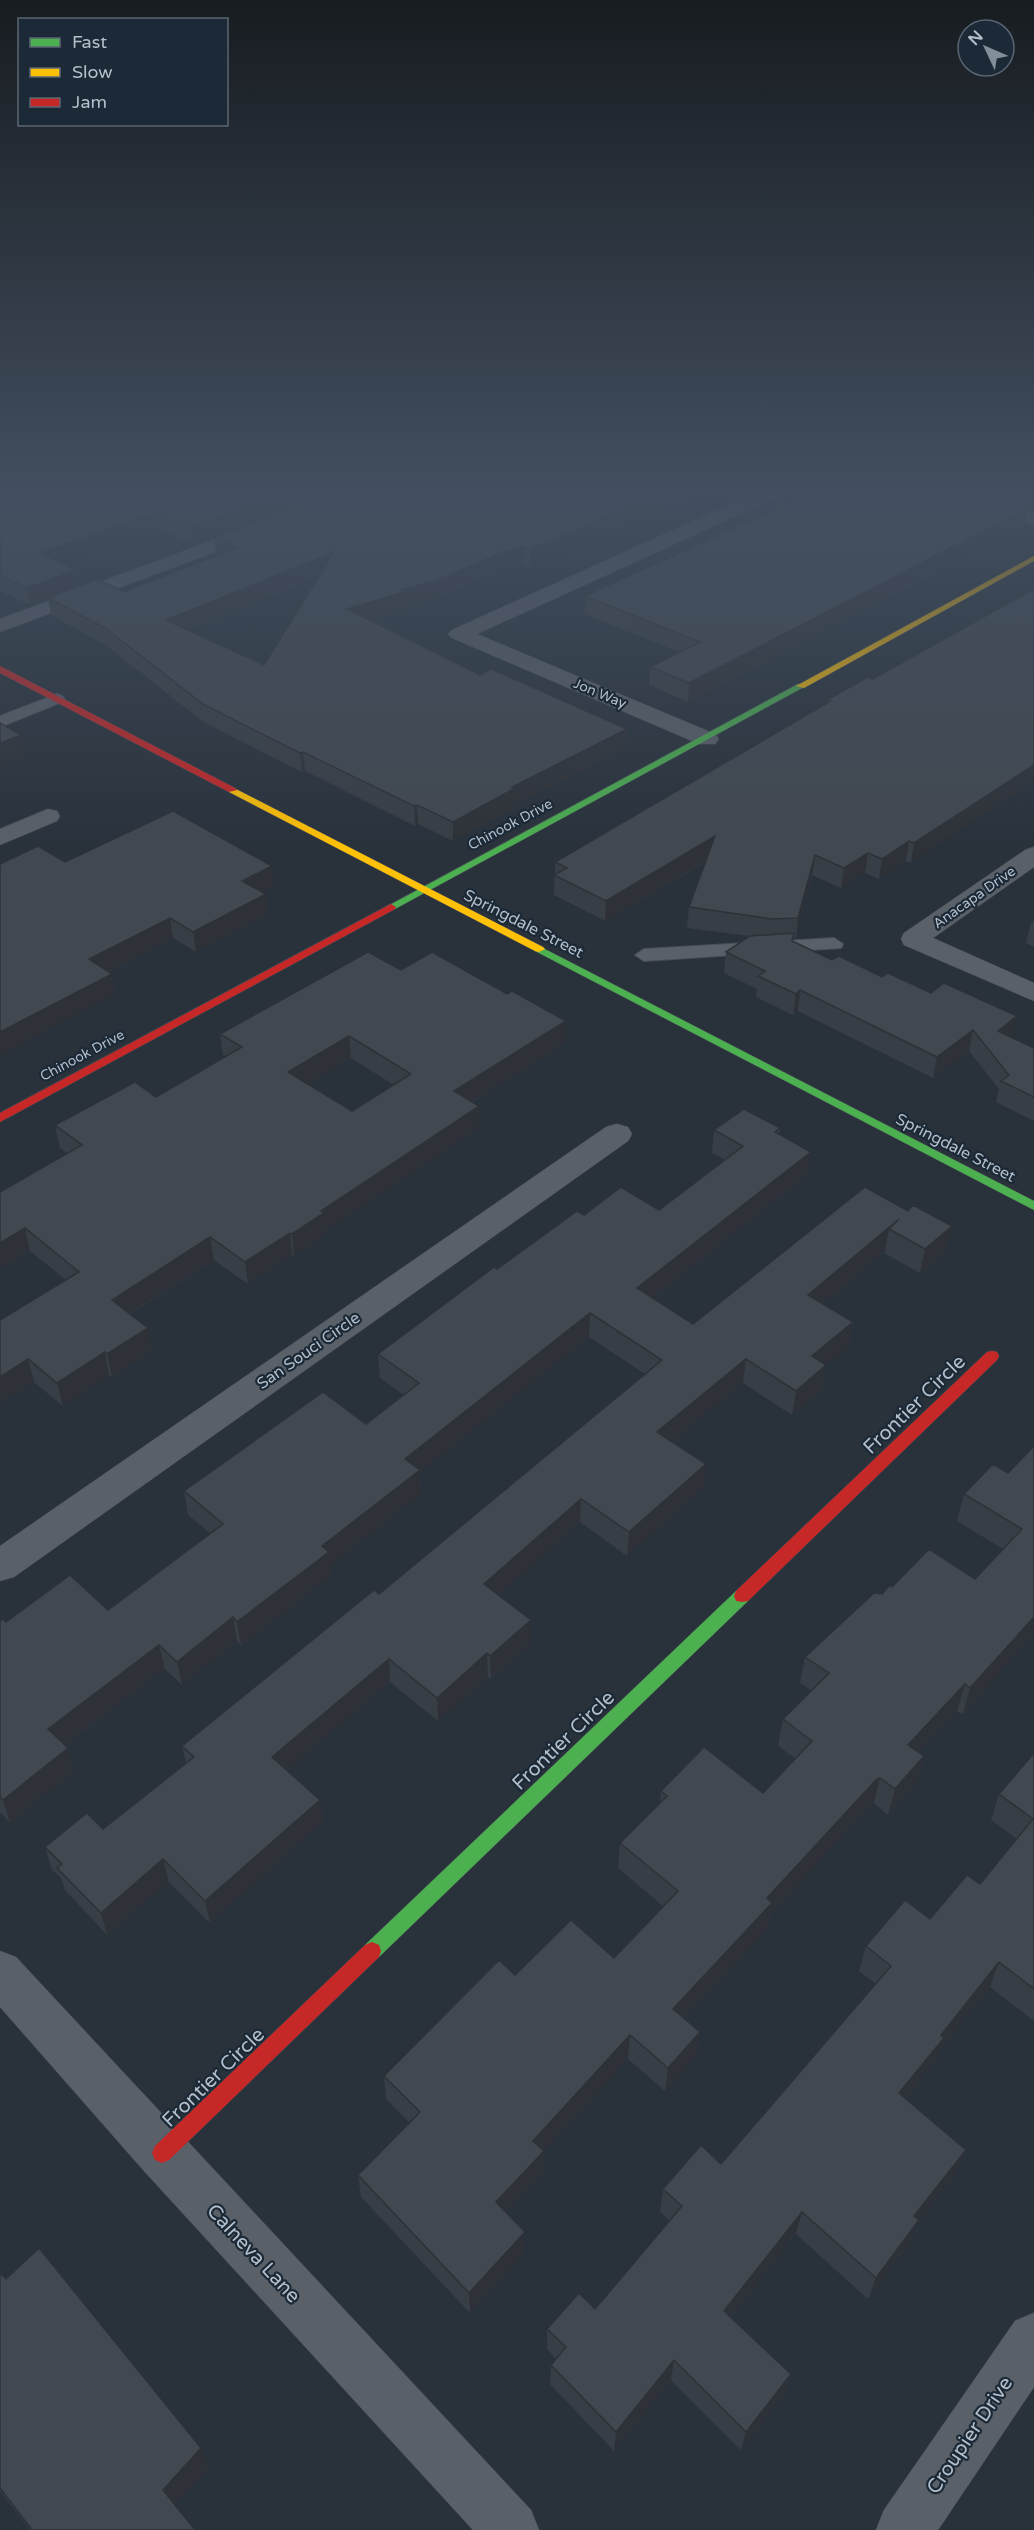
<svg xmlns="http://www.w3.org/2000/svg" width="1034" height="2530" viewBox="0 0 1034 2530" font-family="'Varela Round',sans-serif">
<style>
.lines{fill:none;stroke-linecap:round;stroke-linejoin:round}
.lane-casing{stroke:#484e55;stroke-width:2}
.street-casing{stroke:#484e55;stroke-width:1}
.fast-casing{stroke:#484e55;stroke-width:1}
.slow-casing{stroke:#484e55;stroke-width:1}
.jam-casing{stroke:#484e55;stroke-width:1}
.lane{fill:#5a6068;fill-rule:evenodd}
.street{fill:#5a6068;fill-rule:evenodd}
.fast{fill:#4caf50;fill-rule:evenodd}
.slow{fill:#ffc107;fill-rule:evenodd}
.jam{fill:#c62828;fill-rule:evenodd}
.wall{fill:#383e45;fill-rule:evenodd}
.shaded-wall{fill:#2e3238}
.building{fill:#414850;stroke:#2e3238;stroke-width:1.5;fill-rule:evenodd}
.labels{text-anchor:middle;stroke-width:4.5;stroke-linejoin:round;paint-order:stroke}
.far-street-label{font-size:14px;fill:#b4bfcc;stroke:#1c2937}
.street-label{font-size:16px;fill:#b4bfcc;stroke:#1c2937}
.near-street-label{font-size:20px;fill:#b4bfcc;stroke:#1c2937}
</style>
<rect width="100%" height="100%" fill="#29323b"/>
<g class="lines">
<defs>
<path id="lane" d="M 57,694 L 62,696 L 65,699 L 62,702 L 0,727 L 0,716 Z
M 834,938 L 843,944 L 841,948 L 644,961 L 635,955 L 644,949 Z"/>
<path id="street" d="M 755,493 L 780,493 L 778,497 L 477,634 L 715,734 L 719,739 L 715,744 L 699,744 L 452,638 L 448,634 L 452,630 Z
M 942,493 L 971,493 L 1034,513 L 1034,525 L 944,497 Z
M 257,524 L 264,526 L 267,530 L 264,534 L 0,632 L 0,619 Z
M 48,809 L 57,811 L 60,816 L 57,821 L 0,845 L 0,829 Z
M 1034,847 L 1034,867 L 933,938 L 1034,983 L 1034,1001 L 904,945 L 901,939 L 904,933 L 1025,850 Z
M 617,1124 L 628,1127 L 632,1134 L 628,1141 L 14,1577 L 0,1581 L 0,1546 L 606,1127 Z
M 0,1951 L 16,1957 L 531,2510 L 539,2530 L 473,2530 L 144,2171 L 0,2007 Z
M 1034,2313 L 1034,2387 L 938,2530 L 876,2530 L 884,2510 L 1015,2321 Z"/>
<path id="fast" d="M 798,684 L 806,686 L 395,909 L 387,909 L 386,907 Z
M 539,946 L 1034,1201 L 1034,1210 L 535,951 L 533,949 Z
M 742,1590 L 748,1591 L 750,1596 L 748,1601 L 379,1957 L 372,1960 L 365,1957 L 363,1951 L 365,1945 L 736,1591 Z"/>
<path id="slow" d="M 1034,556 L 1034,561 L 804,688 L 796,686 Z
M 232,787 L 543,947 L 545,949 L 539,952 L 535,951 L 229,792 L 227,790 Z"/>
<path id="jam" d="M 0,666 L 235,788 L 237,790 L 229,792 L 0,673 Z
M 391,904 L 396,907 L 395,909 L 0,1122 L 0,1113 Z
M 992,1351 L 997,1352 L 999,1356 L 997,1360 L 748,1601 L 742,1602 L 736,1601 L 734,1596 L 736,1591 L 987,1352 Z
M 372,1942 L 379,1945 L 381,1951 L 379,1957 L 169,2160 L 162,2163 L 155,2160 L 152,2153 L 155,2146 L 365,1945 Z"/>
</defs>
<use href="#lane" class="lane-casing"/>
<use href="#street" class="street-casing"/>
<use href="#fast" class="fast-casing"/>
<use href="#slow" class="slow-casing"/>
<use href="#jam" class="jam-casing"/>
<use href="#lane" class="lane"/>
<use href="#street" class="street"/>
<use href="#fast" class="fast"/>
<use href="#slow" class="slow"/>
<use href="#jam" class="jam"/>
</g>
<path class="wall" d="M 0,493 L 330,493 L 194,544 L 160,529 L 63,563 L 76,570 L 79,586 L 124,592 L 218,554 L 216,554 L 214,537 L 332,493 L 701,493 L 530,567 L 522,564 L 503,569 L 439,597 L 405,607 L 405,610 L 370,620 L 626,748 L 515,805 L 515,808 L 453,841 L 418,824 L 415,826 L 305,771 L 302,772 L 205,723 L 107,646 L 51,615 L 48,599 L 30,605 L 0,591 ZM 320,576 L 264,665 L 188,630 Z
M 812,493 L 1034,493 L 1034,511 L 1028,509 L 1025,525 L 688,702 L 649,685 L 650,667 L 679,652 L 584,614 L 585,596 Z
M 1034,589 L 911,863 L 906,861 L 879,879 L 865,873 L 841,888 L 812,875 L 796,938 L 793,938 L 793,942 L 832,960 L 882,977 L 1012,1037 L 1011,1038 L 1034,1048 L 1034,1121 L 996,1102 L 999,1089 L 969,1051 L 933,1078 L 798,1011 L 793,1015 L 756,997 L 757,989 L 724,973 L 726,952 L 749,936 L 687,928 L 689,907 L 706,861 L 605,921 L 554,895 L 555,862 L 827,704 L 827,700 L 873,679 Z
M 65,862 L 274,886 L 262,892 L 266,894 L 268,914 L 196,952 L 173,938 L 109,972 L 112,974 L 115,994 Z
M 1034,920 L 1034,947 L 1026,943 L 1031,923 Z
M 401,970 L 507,994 L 566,1021 L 566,1043 L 472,1102 L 479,1106 L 479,1128 L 325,1231 L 326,1235 L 294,1256 L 292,1255 L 248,1284 L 214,1260 L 130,1314 L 152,1351 L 112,1377 L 109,1375 L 63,1406 L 34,1382 L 0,1403 L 0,1320 L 66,1280 L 30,1251 L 0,1269 L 0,1192 L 67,1153 L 60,1148 L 55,1125 L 156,1097 L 226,1057 L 223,1055 L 220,1034 ZM 351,1058 L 394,1085 L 352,1111 L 307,1084 Z
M 780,1128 L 779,1135 L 807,1175 L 653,1298 L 693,1324 L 865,1187 L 947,1250 L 920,1273 L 884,1253 L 885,1251 L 823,1304 L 853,1322 L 849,1346 L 825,1366 L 822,1389 L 792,1415 L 743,1383 L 672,1442 L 704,1488 L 627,1556 L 580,1522 L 499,1595 L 531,1644 L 491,1679 L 488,1677 L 438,1721 L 390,1682 L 287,1770 L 320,1800 L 323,1822 L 210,1923 L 169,1882 L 107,1935 L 65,1890 L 61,1878 L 52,1870 L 45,1847 L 103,1829 L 186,1763 L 182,1746 L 379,1594 L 645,1374 L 589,1337 L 420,1473 L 421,1494 L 330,1566 L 331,1576 L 241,1646 L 237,1641 L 182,1685 L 165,1669 L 65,1745 L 68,1748 L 74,1771 L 10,1823 L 0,1812 L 0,1621 L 6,1622 L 108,1610 L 210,1533 L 188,1515 L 184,1491 L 366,1424 L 404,1395 L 380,1378 L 378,1354 L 497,1269 L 584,1215 L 659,1210 L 725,1160 L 712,1153 L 714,1130 Z
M 1034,1446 L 1034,1634 L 963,1714 L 957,1711 L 919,1752 L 924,1756 L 917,1782 L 888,1815 L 874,1803 L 871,1805 L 770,1915 L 768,1928 L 684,2018 L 700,2032 L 696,2056 L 665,2091 L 628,2059 L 544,2152 L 543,2173 L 506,2213 L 524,2253 L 470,2313 L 361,2197 L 358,2175 L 410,2123 L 386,2099 L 384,2076 L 515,1975 L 614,1958 L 663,1906 L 618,1868 L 620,1843 L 660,1803 L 661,1791 L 763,1793 L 796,1759 L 778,1746 L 783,1719 L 812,1691 L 800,1683 L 805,1657 L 882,1594 L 892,1587 L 975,1579 L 1003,1549 L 957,1521 L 964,1494 L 1008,1473 Z
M 1034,1753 L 1034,2021 L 990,1987 L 940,2050 L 936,2061 L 906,2099 L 957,2172 L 918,2223 L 911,2242 L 868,2299 L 796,2234 L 731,2317 L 791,2374 L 785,2394 L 741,2450 L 671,2380 L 614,2451 L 550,2384 L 551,2365 L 556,2359 L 547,2349 L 547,2329 L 595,2309 L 670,2221 L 660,2211 L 663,2189 L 721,2164 L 876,1984 L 859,1971 L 866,1946 L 930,1919 L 980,1884 L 1017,1839 L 991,1820 L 999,1794 Z
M 0,2273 L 6,2279 L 209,2469 L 175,2505 L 195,2530 L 30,2530 L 0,2491 Z"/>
<path class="shaded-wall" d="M 283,493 L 330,493 L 194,544 L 192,527 Z
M 663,493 L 701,493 L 530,567 L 530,549 Z
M 1028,508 L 1025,525 L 688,702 L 689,683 Z
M 157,512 L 160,529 L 44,570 L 41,553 Z
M 523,547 L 522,564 L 503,569 L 439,597 L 405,607 L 405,610 L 348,627 L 347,609 L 401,590 L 503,552 Z
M 334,552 L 336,569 L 169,638 L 166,620 Z
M 76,570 L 79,587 L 30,605 L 27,588 Z
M 627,729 L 626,748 L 515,805 L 515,808 L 453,841 L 453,822 L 512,787 Z
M 21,735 L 25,756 L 0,767 L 0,743 Z
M 303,752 L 305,771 L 302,772 L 300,753 Z
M 1034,765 L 1034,781 L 911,863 L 914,843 Z
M 417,805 L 418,824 L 415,826 L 414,806 Z
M 715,836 L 713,856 L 605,921 L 606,901 Z
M 909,841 L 906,861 L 879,879 L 882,859 Z
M 868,853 L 865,873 L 841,888 L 844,868 Z
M 815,855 L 812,875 L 796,938 L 798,918 Z
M 272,866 L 274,886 L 245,901 L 242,881 Z
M 266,894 L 268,914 L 196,952 L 193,932 Z
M 170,918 L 173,938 L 93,980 L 89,959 Z
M 112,974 L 115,994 L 0,1056 L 0,1032 Z
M 800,990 L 798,1011 L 793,1015 L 796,994 Z
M 1017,1016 L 1012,1037 L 993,1052 L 998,1031 Z
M 566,1021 L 566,1043 L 454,1113 L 454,1091 Z
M 973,1030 L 969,1051 L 933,1078 L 937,1057 Z
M 349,1036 L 351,1058 L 290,1094 L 288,1072 Z
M 479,1106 L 479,1128 L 325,1231 L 326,1235 L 294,1256 L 292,1234 L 321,1211 Z
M 811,1152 L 807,1175 L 635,1312 L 637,1288 Z
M 899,1219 L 889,1229 L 885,1251 L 805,1319 L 808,1295 Z
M 952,1226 L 947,1250 L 920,1273 L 925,1249 Z
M 25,1228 L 30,1251 L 0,1269 L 0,1243 Z
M 290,1233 L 292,1255 L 248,1284 L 245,1262 Z
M 210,1237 L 214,1260 L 116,1322 L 112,1300 Z
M 590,1313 L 589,1337 L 420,1473 L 421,1494 L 330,1566 L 331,1576 L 241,1646 L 237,1622 L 405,1459 Z
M 853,1322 L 849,1346 L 825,1366 L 822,1389 L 792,1415 L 796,1391 L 812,1356 Z
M 148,1328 L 152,1351 L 112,1377 L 107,1354 Z
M 105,1352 L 109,1375 L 63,1406 L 57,1383 Z
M 28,1359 L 34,1382 L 0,1403 L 0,1377 Z
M 746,1359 L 743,1383 L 655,1456 L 657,1432 Z
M 706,1464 L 704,1488 L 627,1556 L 629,1532 Z
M 581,1499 L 580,1522 L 485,1608 L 484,1584 Z
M 233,1617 L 237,1641 L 182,1685 L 177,1662 Z
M 1034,1617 L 1034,1634 L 963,1714 L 970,1688 Z
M 531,1620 L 531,1644 L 491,1679 L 490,1656 Z
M 159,1645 L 165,1669 L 55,1752 L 48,1729 Z
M 487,1653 L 488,1677 L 438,1721 L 437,1698 Z
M 389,1659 L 390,1682 L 276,1780 L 272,1757 Z
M 965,1684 L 957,1711 L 901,1771 L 908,1745 Z
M 68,1748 L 74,1771 L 10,1823 L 3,1800 Z
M 924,1756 L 917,1782 L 888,1815 L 895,1789 Z
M 880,1778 L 874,1803 L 871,1805 L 770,1915 L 768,1928 L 670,2033 L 673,2009 L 767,1898 L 877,1779 Z
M 320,1800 L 323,1822 L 210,1923 L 205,1901 Z
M 163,1859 L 169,1882 L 107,1935 L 101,1913 Z
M 999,1962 L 990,1987 L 940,2050 L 936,2061 L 892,2116 L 899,2093 L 941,2035 Z
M 700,2032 L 696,2056 L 665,2091 L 668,2068 Z
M 630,2035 L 628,2059 L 544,2152 L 543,2173 L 496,2224 L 496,2202 L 533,2141 Z
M 966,2150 L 957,2172 L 918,2223 L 911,2242 L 868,2299 L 876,2278 L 914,2216 Z
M 802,2212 L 796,2234 L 720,2331 L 724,2311 Z
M 525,2232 L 524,2253 L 470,2313 L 469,2293 Z
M 674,2360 L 671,2380 L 614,2451 L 616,2432 Z
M 791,2374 L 785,2394 L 741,2450 L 746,2432 Z
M 201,2448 L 209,2469 L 171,2510 L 163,2490 Z"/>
<path class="building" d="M 0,493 L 283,493 L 192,527 L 157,512 L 41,553 L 76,570 L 27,588 L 0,575 Z
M 332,493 L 663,493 L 530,549 L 523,547 L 503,552 L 438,580 L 401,590 L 404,592 L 347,609 L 480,675 L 491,669 L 627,729 L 512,787 L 515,788 L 453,822 L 417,805 L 414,806 L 303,752 L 300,753 L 203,704 L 105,628 L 48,598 L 97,579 L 124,592 L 238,547 L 214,537 ZM 334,552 L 264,665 L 166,620 Z
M 811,493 L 981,493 L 1028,508 L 689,683 L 650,667 L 700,642 L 585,596 Z
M 1034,589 L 1034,765 L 914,843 L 909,841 L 882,859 L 868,853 L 844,868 L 815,855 L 798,918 L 772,919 L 689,907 L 715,836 L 606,901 L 554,875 L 567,868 L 555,862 L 831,701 L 827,700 L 868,677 L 873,679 Z
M 0,723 L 21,735 L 0,743 Z
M 173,811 L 272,866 L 242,881 L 266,894 L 193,932 L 170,918 L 89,959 L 112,974 L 0,1032 L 0,864 L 38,846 L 65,862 Z
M 794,933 L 792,941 L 832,960 L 839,956 L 882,977 L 888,973 L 931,993 L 944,983 L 1017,1016 L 998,1031 L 1034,1048 L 1034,1097 L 1001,1081 L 1009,1075 L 973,1030 L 937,1057 L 800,990 L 796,994 L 758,976 L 765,971 L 726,952 L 750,936 Z
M 368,952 L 401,970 L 432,952 L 507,994 L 512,991 L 566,1021 L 454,1091 L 479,1106 L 321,1211 L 324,1213 L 292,1234 L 290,1233 L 245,1262 L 210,1237 L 112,1300 L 148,1328 L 107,1354 L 105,1352 L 57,1383 L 28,1359 L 0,1377 L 0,1320 L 79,1272 L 25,1228 L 0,1243 L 0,1192 L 82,1145 L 55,1125 L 135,1082 L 156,1097 L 242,1047 L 220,1034 ZM 349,1036 L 411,1074 L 352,1111 L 288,1072 Z
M 744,1109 L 780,1128 L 775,1132 L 811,1152 L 637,1288 L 693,1324 L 865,1187 L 908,1211 L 913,1205 L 952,1226 L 925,1249 L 889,1229 L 899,1219 L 808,1295 L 853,1322 L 812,1356 L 826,1365 L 796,1391 L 746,1359 L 657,1432 L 706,1464 L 629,1532 L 581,1499 L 484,1584 L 531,1620 L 490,1656 L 487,1653 L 437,1698 L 389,1659 L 272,1757 L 320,1800 L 205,1901 L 163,1859 L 101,1913 L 57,1868 L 62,1864 L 45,1847 L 87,1813 L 103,1829 L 194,1757 L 182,1746 L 374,1590 L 379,1594 L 662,1360 L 590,1313 L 405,1459 L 420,1470 L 322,1546 L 329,1552 L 237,1622 L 233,1617 L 177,1662 L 159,1645 L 48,1729 L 68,1748 L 3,1800 L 0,1797 L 0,1621 L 3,1619 L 6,1622 L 70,1575 L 108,1610 L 223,1524 L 184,1491 L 323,1392 L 366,1424 L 419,1383 L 378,1354 L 494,1267 L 497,1269 L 577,1211 L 584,1215 L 621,1187 L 659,1210 L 743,1146 L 714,1130 Z
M 1034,1446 L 1034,1617 L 970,1688 L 965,1684 L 908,1745 L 924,1756 L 895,1789 L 880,1778 L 877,1779 L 767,1898 L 772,1903 L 673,2009 L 700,2032 L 668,2068 L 630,2035 L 533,2141 L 544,2151 L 496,2202 L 525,2232 L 469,2293 L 358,2175 L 420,2112 L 384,2076 L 499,1960 L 515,1975 L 571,1920 L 614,1958 L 678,1891 L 620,1843 L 667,1796 L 661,1791 L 704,1747 L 763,1793 L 812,1741 L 783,1719 L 829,1673 L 805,1657 L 874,1593 L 882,1594 L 890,1585 L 892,1587 L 929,1549 L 975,1579 L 1022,1529 L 964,1494 L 993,1464 L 1008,1473 Z
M 1034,1753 L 1034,1989 L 999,1962 L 941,2035 L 944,2038 L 899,2093 L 966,2150 L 914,2216 L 919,2220 L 876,2278 L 802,2212 L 724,2311 L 791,2374 L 746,2432 L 674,2360 L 616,2432 L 551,2365 L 566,2347 L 547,2329 L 579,2293 L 595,2309 L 682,2206 L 663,2189 L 701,2145 L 721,2164 L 891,1966 L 866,1946 L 905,1900 L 930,1919 L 967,1875 L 980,1884 L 1033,1819 L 999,1794 Z
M 39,2248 L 201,2448 L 163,2490 L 195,2530 L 32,2530 L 0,2488 L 0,2273 L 6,2279 Z"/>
<linearGradient id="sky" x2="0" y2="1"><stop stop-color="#171c20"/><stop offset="0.58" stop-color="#434f60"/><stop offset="1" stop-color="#434f60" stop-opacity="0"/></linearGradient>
<rect width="1034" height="848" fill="url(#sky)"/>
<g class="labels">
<g class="far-street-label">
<text transform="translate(600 693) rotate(23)" y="5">Jon Way</text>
<text transform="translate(510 824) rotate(-28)" y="5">Chinook Drive</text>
<text transform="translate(974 897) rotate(-35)" y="5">Anacapa Drive</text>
<text transform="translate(82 1055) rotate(-28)" y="5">Chinook Drive</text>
</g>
<g class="street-label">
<text transform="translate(524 923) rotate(27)" y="6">Springdale Street</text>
<text transform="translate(956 1147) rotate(27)" y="6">Springdale Street</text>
<text transform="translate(308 1350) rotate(-35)" y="6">San Souci Circle</text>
</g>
<g class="near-street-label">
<text transform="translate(914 1404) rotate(-44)" y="7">Frontier Circle</text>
<text transform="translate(563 1740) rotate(-44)" y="7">Frontier Circle</text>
<text transform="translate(213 2077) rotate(-44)" y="7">Frontier Circle</text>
<text transform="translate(254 2253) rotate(47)" y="7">Calneva Lane</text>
<text transform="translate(969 2435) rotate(-56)" y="7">Croupier Drive</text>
</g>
</g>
<rect x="18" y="18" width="210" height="108" fill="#1c2937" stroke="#596573" stroke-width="1.5"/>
<rect x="30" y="38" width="30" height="9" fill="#4caf50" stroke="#596573" stroke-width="1.5"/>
<text x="72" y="48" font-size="18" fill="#b4bfcc">Fast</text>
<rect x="30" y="68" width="30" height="9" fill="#ffc107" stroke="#596573" stroke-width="1.5"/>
<text x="72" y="78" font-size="18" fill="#b4bfcc">Slow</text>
<rect x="30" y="98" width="30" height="9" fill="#c62828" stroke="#596573" stroke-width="1.5"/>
<text x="72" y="108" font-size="18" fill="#b4bfcc">Jam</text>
<g transform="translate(986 48) rotate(314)"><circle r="28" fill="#1c2937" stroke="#596573" stroke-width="1.5"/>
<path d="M0-4.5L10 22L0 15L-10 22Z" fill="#838e99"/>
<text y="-9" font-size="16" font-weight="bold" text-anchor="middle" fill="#b4bfcc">N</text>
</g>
</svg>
